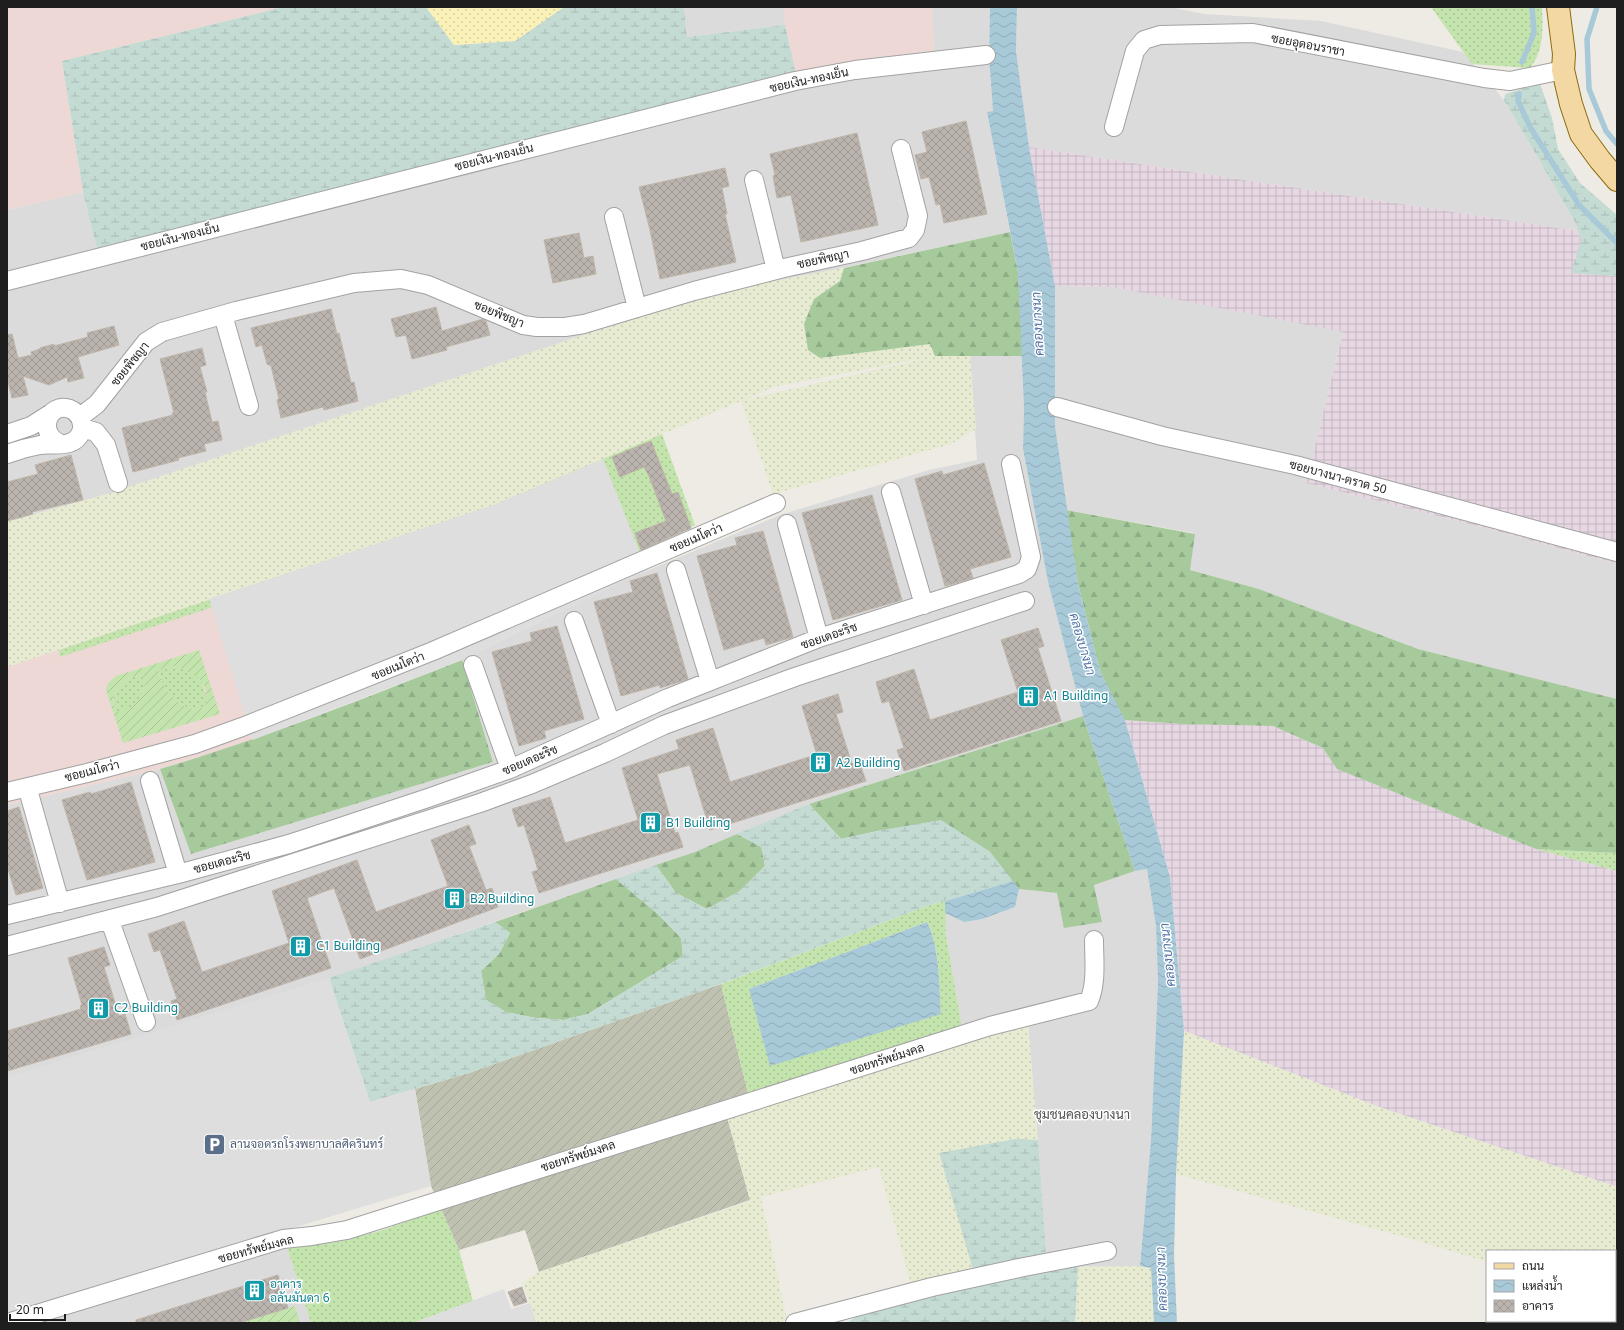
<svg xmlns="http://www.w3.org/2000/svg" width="1624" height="1330" viewBox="0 0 1624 1330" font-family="'Noto Sans',Sarabun,sans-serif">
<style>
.residential{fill:#dcdbdb}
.commercial{fill:#edd8d5}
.industrial{fill:url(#industrial-grid)}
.construction{fill:url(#construction-furrows)}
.farmland{fill:url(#farmland-dots);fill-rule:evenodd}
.grass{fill:url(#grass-dots);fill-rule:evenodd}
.forest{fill:url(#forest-firs)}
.wetland{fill:url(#wetland-marsh)}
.sand{fill:url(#sand-dots)}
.garden{fill:url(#garden-furrows);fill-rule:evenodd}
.parking{fill:#dedede}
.water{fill:url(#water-waves)}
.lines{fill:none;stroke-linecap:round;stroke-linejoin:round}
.stream{stroke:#a8c9d8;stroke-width:5.5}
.building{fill:url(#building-cross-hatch);stroke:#beb4a8}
.minor-casing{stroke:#a2a2a2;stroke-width:20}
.primary-casing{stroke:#8b6c0c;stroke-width:24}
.minor{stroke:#fff;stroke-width:18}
.primary{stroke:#f4d8a3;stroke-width:22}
.labels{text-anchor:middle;stroke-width:3;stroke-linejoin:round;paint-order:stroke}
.street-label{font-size:12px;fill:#1e1e1e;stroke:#fff}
.culture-label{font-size:12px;fill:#0d838f;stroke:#fff;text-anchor:start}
.service-label{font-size:12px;fill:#4e5e75;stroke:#fff;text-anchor:start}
.water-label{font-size:13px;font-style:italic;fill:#5274a5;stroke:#fff}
.neighbourhood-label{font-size:13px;fill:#515151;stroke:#fff}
</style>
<defs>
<pattern id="industrial-grid" width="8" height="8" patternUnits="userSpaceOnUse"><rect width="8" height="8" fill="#e6d7e2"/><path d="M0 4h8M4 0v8" fill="none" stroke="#c5b8c1"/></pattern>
<pattern id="construction-furrows" width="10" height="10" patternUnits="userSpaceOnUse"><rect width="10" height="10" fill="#c0c2b1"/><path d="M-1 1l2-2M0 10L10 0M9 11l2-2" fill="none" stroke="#a5a698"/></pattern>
<pattern id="farmland-dots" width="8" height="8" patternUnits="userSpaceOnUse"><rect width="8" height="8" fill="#e7ebd1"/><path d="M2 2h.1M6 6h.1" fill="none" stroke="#c6c9b3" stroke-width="1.8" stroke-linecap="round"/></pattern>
<pattern id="grass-dots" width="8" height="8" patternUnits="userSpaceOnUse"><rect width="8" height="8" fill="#c4e4ae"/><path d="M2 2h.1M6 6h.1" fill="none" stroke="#a8c395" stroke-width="1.8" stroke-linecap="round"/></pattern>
<pattern id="forest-firs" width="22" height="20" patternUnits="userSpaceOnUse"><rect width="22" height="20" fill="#a6ca9c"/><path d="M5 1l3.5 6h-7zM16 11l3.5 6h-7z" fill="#8ead86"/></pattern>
<pattern id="wetland-marsh" width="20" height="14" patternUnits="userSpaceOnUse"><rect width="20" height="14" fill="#c3dbd2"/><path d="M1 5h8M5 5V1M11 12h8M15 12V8" fill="none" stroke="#a7bcb4"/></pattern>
<pattern id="sand-dots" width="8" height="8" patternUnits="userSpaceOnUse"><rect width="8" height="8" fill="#f9f1b7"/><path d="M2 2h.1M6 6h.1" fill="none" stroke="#d5ce9d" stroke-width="1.8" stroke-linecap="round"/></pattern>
<pattern id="garden-furrows" width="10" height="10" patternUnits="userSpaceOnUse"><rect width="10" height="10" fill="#c4e4ae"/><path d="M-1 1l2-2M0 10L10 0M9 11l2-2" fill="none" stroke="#a8c395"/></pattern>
<pattern id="water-waves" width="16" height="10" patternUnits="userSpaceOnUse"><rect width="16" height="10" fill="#a8c9d8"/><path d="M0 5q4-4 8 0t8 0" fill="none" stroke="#90acb9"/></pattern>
<pattern id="building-cross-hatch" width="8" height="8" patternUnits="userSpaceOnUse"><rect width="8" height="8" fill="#bbb4ae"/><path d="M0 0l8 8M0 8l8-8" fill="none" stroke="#a09a95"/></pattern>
</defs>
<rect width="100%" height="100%" fill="#eeebe4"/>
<path class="residential" d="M 684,7 L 784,7 L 785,25 L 687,37 Z
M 932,7 L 990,7 L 989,57 L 993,111 L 987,112 L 1010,232 L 828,271 L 709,293 L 111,493 L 7,522 L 7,210 L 83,192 L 97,249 L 934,53 Z
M 1017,7 L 1170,7 L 1204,14 L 1321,21 L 1463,52 L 1504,100 L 1575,222 L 1578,231 L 1029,147 L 1016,51 Z
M 1055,286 L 1112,287 L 1343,331 L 1306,483 L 1485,528 L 1617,564 L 1617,699 L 1418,649 L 1259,589 L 1190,570 L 1194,533 L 1066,510 L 1055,426 Z
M 970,356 L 1023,356 L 1024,407 L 1023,450 L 1048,582 L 1083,716 L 809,804 L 695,852 L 346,973 L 7,1078 L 7,805 L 160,769 L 191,854 L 493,762 L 462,660 L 491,646 L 620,582 L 780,515 L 929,470 L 977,460 Z
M 1147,868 L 1156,926 L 1158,982 L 1151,1140 L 1140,1266 L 1047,1267 L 1027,1011 L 962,1028 L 946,935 L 945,913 L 964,922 L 1015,907 L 1019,889 L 1057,893 L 1102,921 L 1094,885 L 1135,871 Z
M 287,1247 L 311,1323 L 36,1323 Z"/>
<path class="commercial" d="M 7,7 L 284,7 L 62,61 L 83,192 L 7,210 Z
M 784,7 L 932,7 L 934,53 L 796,74 L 785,25 Z
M 209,599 L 253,740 L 160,769 L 7,805 L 7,667 Z"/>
<path class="industrial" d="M 1029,147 L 1578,231 L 1581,240 L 1572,272 L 1617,276 L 1617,564 L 1485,528 L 1306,483 L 1343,332 L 1112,287 L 1055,286 Z
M 1125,720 L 1182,724 L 1273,726 L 1323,748 L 1338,769 L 1536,849 L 1617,871 L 1617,1187 L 1379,1107 L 1184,1031 L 1170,877 Z"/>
<path class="construction" d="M 721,984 L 748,1093 L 727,1117 L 750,1200 L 539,1272 L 525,1230 L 459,1250 L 431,1186 L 415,1089 L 469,1073 Z"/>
<path class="farmland" d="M 844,268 L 840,281 L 814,299 L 820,358 L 930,344 L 935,356 L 970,356 L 976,429 L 951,444 L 773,494 L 741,401 L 494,505 L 7,667 L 7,522 L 111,493 L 709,293 ZM 919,359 L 919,360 L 745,400 L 773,387 Z
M 1027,1011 L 1038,1140 L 1015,1139 L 939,1153 L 973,1270 L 912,1288 L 879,1167 L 761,1197 L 787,1320 L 777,1323 L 536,1323 L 523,1282 L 539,1272 L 754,1200 L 750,1200 L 727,1117 L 748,1093 L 962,1028 Z
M 1184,1031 L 1379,1107 L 1617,1187 L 1617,1301 L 1615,1301 L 1615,1251 L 1487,1251 L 1487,1262 L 1415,1240 L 1176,1174 Z
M 1140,1266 L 1151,1268 L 1154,1323 L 1075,1323 L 1078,1267 Z"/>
<path class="grass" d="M 1431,7 L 1542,7 C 1543,27 1544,52 1530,68 L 1472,64 Z
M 662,434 L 695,525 L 639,552 L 605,466 L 348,563 L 60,657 L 59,650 L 494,505 Z
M 176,666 L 191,672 L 202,682 L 207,698 L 204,708 C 201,708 197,710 194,709 C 178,708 159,685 159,670 L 165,667 Z
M 135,676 L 142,677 L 145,681 C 144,696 133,713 116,711 C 110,693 117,683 135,676 Z
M 1536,849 L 1617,853 L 1617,871 Z
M 945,901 L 946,935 L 962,1028 L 748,1093 L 721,984 L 927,906 ZM 927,922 C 940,946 939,987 941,1014 L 749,989 Z
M 441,1209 L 459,1250 L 473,1301 L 413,1323 L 311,1323 L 287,1247 L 313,1243 L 337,1242 L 380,1231 Z"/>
<path class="forest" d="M 1010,232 L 1018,272 L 1023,356 L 935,356 L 930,344 L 820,358 L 808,350 L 804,324 L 814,299 L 840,281 L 844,268 Z
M 1066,510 L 1195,534 L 1190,570 L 1259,589 L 1418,649 L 1617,699 L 1617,853 L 1536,849 L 1337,769 L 1323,748 L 1273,726 L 1182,724 L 1124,720 L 1100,671 L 1078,584 Z
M 462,660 L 493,762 L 191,854 L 160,769 C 263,739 362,699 462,660 Z
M 1083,716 L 1135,871 L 1094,885 L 1102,922 L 1064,928 L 1057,893 L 1019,889 L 989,851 L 882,830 L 841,839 L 809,804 Z
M 737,834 L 762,847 L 765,866 L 740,891 L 707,909 L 676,893 L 656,865 L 695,852 Z
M 616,879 L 658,914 L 681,938 L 683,956 L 588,1014 L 564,1020 L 536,1018 L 506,1012 L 486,1000 L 481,971 L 499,954 L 510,933 L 495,922 Z"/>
<path class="wetland" d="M 284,7 L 426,7 L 454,45 L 515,41 L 564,7 L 684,7 L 687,37 L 785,25 L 796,74 L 97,249 L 83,192 L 62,61 Z
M 1540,84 L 1552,118 L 1558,149 L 1580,183 L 1617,215 L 1617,276 L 1571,273 L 1581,240 L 1575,222 L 1504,100 L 1505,94 Z
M 809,804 L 841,839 L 882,830 L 941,820 L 989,851 L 1013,881 L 927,906 L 704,990 L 469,1073 L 370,1102 L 329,978 L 495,922 L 510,933 L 499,954 L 481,971 L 486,1000 L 506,1012 L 536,1018 L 564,1020 L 588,1014 L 683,956 L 681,938 L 658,914 L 616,879 L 656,865 L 676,893 L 707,909 L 740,891 L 765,866 L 761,847 L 737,834 Z
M 1015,1139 L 1038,1140 L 1046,1255 L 973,1270 L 939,1153 Z
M 1047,1267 L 1078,1267 L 1075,1323 L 847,1323 L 863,1312 Z"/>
<path class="sand" d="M 426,7 L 564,7 L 515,41 L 454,45 Z"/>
<path class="garden" d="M 199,650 L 220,714 L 123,743 L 106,690 L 108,683 L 116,676 ZM 176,666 C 195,674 214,684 204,708 C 201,708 197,710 194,709 C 178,708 159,685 159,670 L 165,667 ZM 135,676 L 142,677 L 145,681 C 144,696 133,713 116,711 C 109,694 117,683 135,676 Z
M 295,1306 L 300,1323 L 239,1323 L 288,1308 Z"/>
<path class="parking" d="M 603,459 L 647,571 L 620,582 L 491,646 L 462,660 L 253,740 L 209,599 L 494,505 Z
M 329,978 L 370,1102 L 415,1089 L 431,1186 L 7,1315 L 7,1078 Z
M 504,1289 L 511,1309 L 530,1303 L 536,1323 L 413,1323 Z"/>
<path class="water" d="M 990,7 L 1017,7 L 1016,51 L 1029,147 L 1055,286 L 1055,426 L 1078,584 L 1100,671 L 1125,720 L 1170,877 L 1184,1031 L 1176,1174 L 1174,1255 L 1177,1323 L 1154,1323 L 1151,1268 L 1140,1266 L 1151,1140 L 1158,982 L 1156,926 L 1147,869 L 1135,871 L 1083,716 L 1048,582 L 1023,449 L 1024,407 L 1018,272 L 987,112 L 993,111 L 989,57 Z
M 1013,881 L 1019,889 L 1015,907 L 982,919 L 964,922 L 945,913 L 945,901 Z
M 927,922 C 940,948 939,986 941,1014 L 770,1066 L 749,989 Z"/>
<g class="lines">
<path class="stream" d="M 1597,7 L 1587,39 L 1589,89 L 1606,131 L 1617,144
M 1522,62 L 1534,33 L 1532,7
M 1519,94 L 1518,101 L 1530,127 L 1579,205 L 1617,243"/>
</g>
<path class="building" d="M 966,121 L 987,214 L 944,223 L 940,204 L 936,205 L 929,177 L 921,179 L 915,155 L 927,152 L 922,132 Z
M 857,133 L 878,225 L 801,242 L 791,195 L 777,198 L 773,176 L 775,175 L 770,154 Z
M 725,168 L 729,186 L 722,188 L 727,214 L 725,214 L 736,262 L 660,279 L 650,230 L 639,187 Z
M 579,233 L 584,258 L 593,256 L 596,274 L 553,283 L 544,240 Z
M 436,307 L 442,331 L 483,319 L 486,321 L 490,335 L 446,347 L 447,350 L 412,359 L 406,335 L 396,337 L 391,319 Z
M 331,309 L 337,334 L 339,333 L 351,383 L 354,382 L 358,401 L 324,410 L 323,407 L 281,418 L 277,400 L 279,399 L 271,366 L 267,364 L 262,345 L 256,347 L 251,328 Z
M 114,326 L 119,345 L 78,357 L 84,378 L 68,382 L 67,377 L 49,385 L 23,376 L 28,395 L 12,398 L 7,377 L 7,335 L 12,334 L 18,358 L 32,355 L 31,352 L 40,349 L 40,348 L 54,344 L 54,346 L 88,337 L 87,333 Z
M 202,348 L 206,365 L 200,367 L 207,392 L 205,392 L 212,422 L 218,421 L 222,440 L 204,444 L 206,451 L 178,458 L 179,460 L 133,472 L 122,428 L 173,415 L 172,413 L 174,413 L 160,359 Z
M 651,441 L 672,494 L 678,492 L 691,528 L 641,550 L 635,533 L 666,521 L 649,476 L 644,467 L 620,477 L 612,457 Z
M 71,455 L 83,500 L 32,512 L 33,514 L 7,521 L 7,482 L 38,474 L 35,465 Z
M 984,463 L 1011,557 L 970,569 L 973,578 L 945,586 L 915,479 L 942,471 L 943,475 Z
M 872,495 L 902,600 L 833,620 L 802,513 Z
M 763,531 L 793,637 L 766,645 L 764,638 L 724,650 L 697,556 L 737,545 L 735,538 Z
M 657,573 L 688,679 L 660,688 L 660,685 L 621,696 L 594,602 L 633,592 L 630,581 Z
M 557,626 L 584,719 L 544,731 L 546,738 L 519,746 L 492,652 L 532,641 L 530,633 Z
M 1038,628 L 1044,646 L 1038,648 L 1061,721 L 904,771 L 897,750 L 904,748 L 889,701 L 882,703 L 876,682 L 914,669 L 930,720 L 1018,692 L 1001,640 Z
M 838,694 L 843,712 L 836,714 L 852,764 L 859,762 L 866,781 L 710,830 L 690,765 L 657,774 L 675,833 L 678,832 L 683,847 L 539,893 L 532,872 L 538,870 L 524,825 L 518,827 L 512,809 L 550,797 L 565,843 L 638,820 L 622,768 L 679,749 L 676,740 L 713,728 L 730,782 L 815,755 L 814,753 L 816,752 L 802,706 Z
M 131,782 L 155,862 L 87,880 L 62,800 L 90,792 L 91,794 Z
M 19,807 L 43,888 L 16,895 L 7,866 L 7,811 Z
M 469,825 L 476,844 L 469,846 L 486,890 L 492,888 L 498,907 L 360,959 L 334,888 L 307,898 L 331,968 L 177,1020 L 171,1001 L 177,999 L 160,950 L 154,952 L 148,934 L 184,921 L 202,972 L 289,943 L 272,891 L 357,860 L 376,912 L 448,886 L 431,840 Z
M 104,947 L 110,965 L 104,967 L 119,1016 L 125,1014 L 131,1034 L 7,1071 L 7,1031 L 81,1009 L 80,1006 L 82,1005 L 68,958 Z
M 278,1275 L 288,1308 L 239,1323 L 136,1323 L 136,1320 Z
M 522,1287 L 527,1302 L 514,1306 L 508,1292 Z"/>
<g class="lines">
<defs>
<path id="minor" d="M 1114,127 L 1135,51 L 1144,40 L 1160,35 L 1253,33 L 1484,78 L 1510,81 L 1563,70
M 754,180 L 776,270
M 614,217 L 637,308
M 7,281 L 795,81 L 855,70 L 986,55
M 223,315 L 249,406
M 1057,407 L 1162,436 L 1295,465 L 1617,552
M 80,417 L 97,404 L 146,342 L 162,332 L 236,311 L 354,283 L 401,279 L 428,285 L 523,325 L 537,327 L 565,327 L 584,324 L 694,291 L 784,268 L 862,251 L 909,238 L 915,230 L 918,216 L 901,149
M 82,428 L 96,432 L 106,445 L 118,483
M 7,434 L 31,426 L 53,412
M 7,454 C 18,450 29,447 40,445 C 54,443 75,449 81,432 C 83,428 82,424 81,420 C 79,415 75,411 70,409 C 48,401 36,434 61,444
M 891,492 L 924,605
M 787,524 L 819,638
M 676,570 L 710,681
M 574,621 L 611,724
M 473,665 L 510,769
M 150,781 L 178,874
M 7,792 L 87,773 L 195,744 L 242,727 L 433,651 L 776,503
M 30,797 L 60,903
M 7,915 L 178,874 L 289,844 L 428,798 L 510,769 L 668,698 L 819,638 L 1019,574 L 1027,569 L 1031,557 L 1011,464
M 110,921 L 146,1022
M 7,946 L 157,907 L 480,803 L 532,784 L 605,753 L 664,725 L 795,677 L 1025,601
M 7,1323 L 283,1239 L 312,1236 L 347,1230 L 990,1026 L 1089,1001 C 1097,983 1094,959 1094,940
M 795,1323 L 932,1287 L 1024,1267 L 1107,1251
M 1503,1323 L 1503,1321"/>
<path id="primary" d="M 1558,7 L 1564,54 L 1563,70 L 1571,104 L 1581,134 L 1600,160 L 1617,180"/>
</defs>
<use href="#minor" class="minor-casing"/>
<use href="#primary" class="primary-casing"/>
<use href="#minor" class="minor"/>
<use href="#primary" class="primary"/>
</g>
<defs>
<symbol id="building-square" viewBox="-11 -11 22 22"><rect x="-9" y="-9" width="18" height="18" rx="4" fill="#0f9aa8" stroke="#fff"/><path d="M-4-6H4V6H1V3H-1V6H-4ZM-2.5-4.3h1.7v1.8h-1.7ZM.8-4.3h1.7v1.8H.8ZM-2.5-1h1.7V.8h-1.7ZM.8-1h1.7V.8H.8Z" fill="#fff"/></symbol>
<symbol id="parking-square" viewBox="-11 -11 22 22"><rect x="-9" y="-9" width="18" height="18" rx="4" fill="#5c6f8a" stroke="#fff"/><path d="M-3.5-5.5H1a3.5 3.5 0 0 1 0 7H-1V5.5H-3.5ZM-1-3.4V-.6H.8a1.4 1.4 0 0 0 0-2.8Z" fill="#fff"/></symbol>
</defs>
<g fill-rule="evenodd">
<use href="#building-square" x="1016" y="684" width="25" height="25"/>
<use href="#building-square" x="808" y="750" width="25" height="25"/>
<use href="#building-square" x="638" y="810" width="25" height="25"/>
<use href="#building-square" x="442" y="886" width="25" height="25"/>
<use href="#building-square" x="288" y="934" width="25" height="25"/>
<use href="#building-square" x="86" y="996" width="25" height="25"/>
<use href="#parking-square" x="202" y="1132" width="25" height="25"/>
<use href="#building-square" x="242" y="1278" width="25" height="25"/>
</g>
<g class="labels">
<g class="street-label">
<text transform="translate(1308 45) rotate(11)" y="4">ซอยอุดอนราชา</text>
<text transform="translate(809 80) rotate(-12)" y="4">ซอยเงิน-ทองเย็น</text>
<text transform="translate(494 157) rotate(-14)" y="4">ซอยเงิน-ทองเย็น</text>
<text transform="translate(180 237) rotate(-14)" y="4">ซอยเงิน-ทองเย็น</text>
<text transform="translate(823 259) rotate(-12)" y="4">ซอยพิชญา</text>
<text transform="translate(499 314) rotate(22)" y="4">ซอยพิชญา</text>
<text transform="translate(130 364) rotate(-51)" y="4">ซอยพิชญา</text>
<text transform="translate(1338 477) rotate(15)" y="4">ซอยบางนา-ตราด 50</text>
<text transform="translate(696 538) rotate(-23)" y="4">ซอยเมโดว่า</text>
<text transform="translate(829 636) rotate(-19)" y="4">ซอยเดอะริช</text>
<text transform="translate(398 666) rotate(-22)" y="4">ซอยเมโดว่า</text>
<text transform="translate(530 760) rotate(-23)" y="4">ซอยเดอะริช</text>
<text transform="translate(92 771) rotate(-14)" y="4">ซอยเมโดว่า</text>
<text transform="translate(222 862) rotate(-15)" y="4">ซอยเดอะริช</text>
<text transform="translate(887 1059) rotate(-18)" y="4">ซอยทรัพย์มงคล</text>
<text transform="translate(578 1156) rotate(-18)" y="4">ซอยทรัพย์มงคล</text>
<text transform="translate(256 1249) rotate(-15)" y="4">ซอยทรัพย์มงคล</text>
</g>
<g class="culture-label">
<text x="1044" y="700">A1 Building</text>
<text x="836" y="767">A2 Building</text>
<text x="666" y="827">B1 Building</text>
<text x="470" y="903">B2 Building</text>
<text x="316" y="950">C1 Building</text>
<text x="114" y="1012">C2 Building</text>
<text x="270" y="1288">อาคาร<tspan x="270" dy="14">อลันมันดา 6</tspan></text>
</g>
<g class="service-label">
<text x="230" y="1148">ลานจอดรถโรงพยาบาลศิครินทร์</text>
</g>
<g class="water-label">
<text transform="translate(1037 324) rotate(-93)" y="5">คลองบางนา</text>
<text transform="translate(1083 644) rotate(74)" y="5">คลองบางนา</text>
<text transform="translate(1167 955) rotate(-96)" y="5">คลองบางนา</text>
<text transform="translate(1161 1279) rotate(-92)" y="5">คลองบางนา</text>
</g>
<g class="neighbourhood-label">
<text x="1082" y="1119">ชุมชนคลองบางนา</text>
</g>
</g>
<rect width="1624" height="1330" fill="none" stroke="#1e1e1e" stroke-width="16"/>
<rect x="1486" y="1250" width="130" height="72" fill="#ffffff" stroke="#a5a5a5"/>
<rect x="1494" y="1263" width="20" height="6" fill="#f4d8a3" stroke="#a5a5a5"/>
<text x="1522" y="1270" font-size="12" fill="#1e1e1e">ถนน</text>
<rect x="1494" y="1280" width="20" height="12" fill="url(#water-waves)" stroke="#a5a5a5"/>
<text x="1522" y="1290" font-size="12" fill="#1e1e1e">แหล่งน้ำ</text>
<rect x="1494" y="1300" width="20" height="12" fill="url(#building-cross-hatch)" stroke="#a5a5a5"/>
<text x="1522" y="1310" font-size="12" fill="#1e1e1e">อาคาร</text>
<path d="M10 1314v6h55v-6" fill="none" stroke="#1e1e1e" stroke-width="2"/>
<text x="16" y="1314" font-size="12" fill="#1e1e1e" stroke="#ffffff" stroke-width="3" paint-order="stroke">20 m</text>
</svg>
